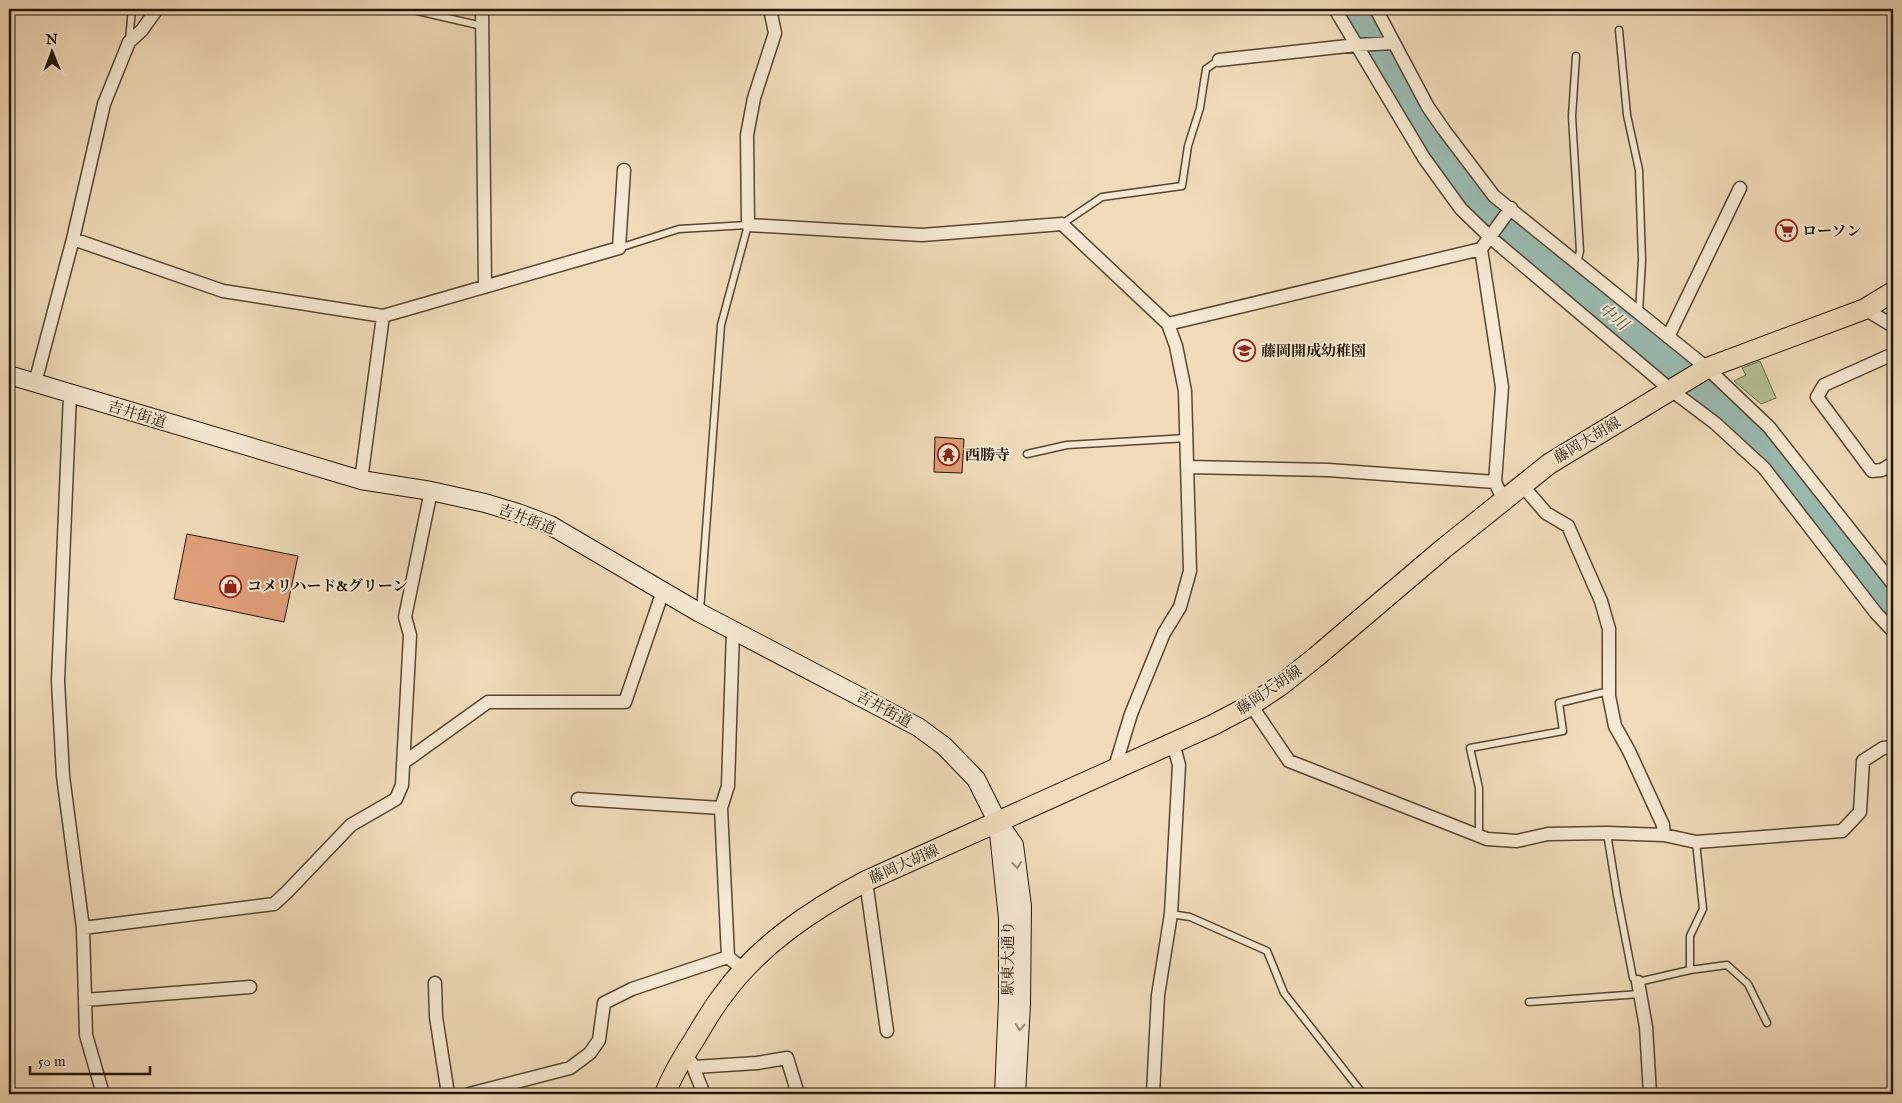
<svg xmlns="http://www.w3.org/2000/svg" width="1902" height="1103" viewBox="0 0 1902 1103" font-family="'IM FELL English','Noto Serif JP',serif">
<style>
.green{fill:#b4c195;stroke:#6b6a4d}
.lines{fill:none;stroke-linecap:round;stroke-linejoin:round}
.river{stroke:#9bbbb2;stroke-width:29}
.building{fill:#e09f79;stroke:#221405}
.lane-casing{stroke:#564632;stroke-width:9}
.street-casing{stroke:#564632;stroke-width:15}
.secondary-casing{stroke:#221405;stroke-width:20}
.primary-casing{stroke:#221405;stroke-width:22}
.lane{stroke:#f6e8d2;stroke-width:6}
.street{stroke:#f6e8d2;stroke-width:12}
.secondary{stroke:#f6e8d2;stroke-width:18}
.primary{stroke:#f1dbba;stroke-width:20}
.oneway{stroke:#978976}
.labels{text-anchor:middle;stroke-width:4;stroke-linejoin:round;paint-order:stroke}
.poi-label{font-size:15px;font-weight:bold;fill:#221405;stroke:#f6e8d2;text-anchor:start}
.street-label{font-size:15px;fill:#221405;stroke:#f6e8d2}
.water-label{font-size:16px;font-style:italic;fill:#4c4e42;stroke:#f6e8d2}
</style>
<rect width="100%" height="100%" fill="#f1dbba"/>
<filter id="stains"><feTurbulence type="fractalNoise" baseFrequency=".004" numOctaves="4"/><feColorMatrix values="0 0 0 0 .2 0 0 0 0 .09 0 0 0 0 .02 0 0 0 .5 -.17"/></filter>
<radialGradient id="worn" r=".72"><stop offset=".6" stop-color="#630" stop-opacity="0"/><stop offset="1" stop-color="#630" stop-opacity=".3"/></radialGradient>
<path class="green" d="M 1760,361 L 1776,398 L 1761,404 L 1734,381 L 1746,375 L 1742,368 Z"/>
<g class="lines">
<path class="river" d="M 1354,9 L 1410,107 L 1452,170 L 1486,207 L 1530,248 L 1597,304 L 1728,409 L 1776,456 L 1807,499 L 1850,549 L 1867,580 L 1893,610"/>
</g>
<path class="building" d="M 935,437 L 964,439 L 962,473 L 934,472 Z
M 187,534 L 298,556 L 284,622 L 174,599 Z"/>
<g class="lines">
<defs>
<path id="lane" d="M 409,9 L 482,26
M 1619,30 L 1627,115 L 1639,170 L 1642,260 L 1639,312
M 129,40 L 132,9
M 1576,56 L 1572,116 L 1580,251 L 1577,263
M 1062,224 L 1102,197 L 1182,186 L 1188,146 L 1200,108 L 1206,69 L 1219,60
M 619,248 L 679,229 L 748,225 L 721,325 L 700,611
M 1027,454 L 1067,445 L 1187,438
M 1607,833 L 1617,895 L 1633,978 L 1638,982 L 1690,970 L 1727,965 L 1748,984 L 1767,1023
M 1479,836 L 1479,788 L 1470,748 L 1563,731 L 1559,703 L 1609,691
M 1171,914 L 1190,917 L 1267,951 L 1284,993 L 1363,1094
M 1690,970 L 1690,936 L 1703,909 L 1696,842
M 1529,1002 L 1640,994"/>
<path id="street" d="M 482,9 L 485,287
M 770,9 L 775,33 L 754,98 L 747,135 L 748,225 L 922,235 L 1062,224 L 1168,324 L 1176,346 L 1185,391 L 1190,571 L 1180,607 L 1164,633 L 1131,714 L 1114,770
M 1335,9 L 1424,158 L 1461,209 L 1491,238 L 1671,390 L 1715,423 L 1764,468 L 1876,613 L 1893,631
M 1376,9 L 1428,107 L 1444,130 L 1494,196 L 1707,368 L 1769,427 L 1893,584
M 1219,60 L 1357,45 L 1393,43
M 73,239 L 223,291 L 383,316 L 619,248 L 624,170
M 1865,309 L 1893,326
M 1168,324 L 1481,249
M 1668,337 L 1740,188
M 1893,354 L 1824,385 L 1817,397 L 1872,471 L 1882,470 L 1893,463
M 35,383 L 73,239 L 104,104 L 129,42 L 142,30 L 157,9
M 70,394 L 58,681 L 63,776 L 83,928 L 86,1035 L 103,1094
M 1188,467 L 1328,470 L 1495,482
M 361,480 L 383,316
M 1521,484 L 1546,513 L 1568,526 L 1601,601 L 1609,629 L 1609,696 L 1615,726 L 1629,751 L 1663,825 L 1664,835
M 1503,499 L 1495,482 L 1502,387 L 1481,249 L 1511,208
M 1251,705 L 1289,761 L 1487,839 L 1517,841 L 1548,834 L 1607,833 L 1664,835 L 1696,842 L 1842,831 L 1860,812 L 1863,761 L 1883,748 L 1893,747
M 403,763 L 488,702 L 625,702 L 663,591
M 578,799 L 721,808
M 866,881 L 887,1031
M 83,928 L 274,904 L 287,892 L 351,825 L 396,799 L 402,785 L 410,635 L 405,617 L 431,491
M 728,957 L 721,808 L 728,786 L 733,630
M 1638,982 L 1646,1027 L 1650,1094
M 435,983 L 436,1017 L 448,1094
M 85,1000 L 250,987
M 691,1062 L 704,1094
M 694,1067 L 757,1063 L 787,1058 L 798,1094
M 469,1094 L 570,1068 L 590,1053 L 599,1040 L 604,1003 L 632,989 L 728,957 L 744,970
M 1153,1094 L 1158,995 L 1171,914 L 1179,765 L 1173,743"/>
<path id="secondary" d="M 9,375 L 361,480 L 431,491 L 485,503 L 518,513 L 550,525 L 700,613 L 918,727 L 944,746 L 976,779 L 997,821 L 1014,845 L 1022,906 L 1021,1004 L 1016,1094
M 998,824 L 1008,918 L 1008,1001 L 1004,1094"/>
<path id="primary" d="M 665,1094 C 672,1075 683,1057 694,1040 C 703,1025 712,1009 723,995 C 759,945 812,910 866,881 L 1213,725 L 1251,705 L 1281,685 L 1316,657 L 1443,549 L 1549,464 L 1707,368 L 1865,309 L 1893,292"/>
</defs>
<use href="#lane" class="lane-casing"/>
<use href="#street" class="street-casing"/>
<use href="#secondary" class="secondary-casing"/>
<use href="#primary" class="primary-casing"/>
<use href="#lane" class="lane"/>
<use href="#street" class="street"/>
<use href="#secondary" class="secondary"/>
<use href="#primary" class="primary"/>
</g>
<defs><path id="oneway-chevron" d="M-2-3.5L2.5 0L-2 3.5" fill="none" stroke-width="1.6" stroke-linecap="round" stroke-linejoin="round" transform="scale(1.25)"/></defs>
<g class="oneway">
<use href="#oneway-chevron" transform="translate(1017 865) rotate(83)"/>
<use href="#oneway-chevron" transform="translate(1020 1027) rotate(93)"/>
</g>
<defs>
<symbol id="supermarket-ring" viewBox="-11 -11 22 22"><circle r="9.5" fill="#f6e8d2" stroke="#8f2418" stroke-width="1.5"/><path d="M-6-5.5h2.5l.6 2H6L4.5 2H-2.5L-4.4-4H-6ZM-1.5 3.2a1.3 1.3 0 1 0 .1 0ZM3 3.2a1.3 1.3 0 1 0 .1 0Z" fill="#8f2418"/></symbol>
<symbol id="school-ring" viewBox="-11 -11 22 22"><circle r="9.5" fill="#f6e8d2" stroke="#8f2418" stroke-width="1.5"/><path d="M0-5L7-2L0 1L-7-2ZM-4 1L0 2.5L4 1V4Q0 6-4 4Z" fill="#8f2418"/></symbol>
<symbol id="temple-ring" viewBox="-11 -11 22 22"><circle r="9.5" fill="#f6e8d2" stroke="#8f2418" stroke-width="1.5"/><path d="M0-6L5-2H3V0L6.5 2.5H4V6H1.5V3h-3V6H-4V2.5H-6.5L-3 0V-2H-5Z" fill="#8f2418"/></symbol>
<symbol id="shop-ring" viewBox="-11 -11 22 22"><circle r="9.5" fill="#f6e8d2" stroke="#8f2418" stroke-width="1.5"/><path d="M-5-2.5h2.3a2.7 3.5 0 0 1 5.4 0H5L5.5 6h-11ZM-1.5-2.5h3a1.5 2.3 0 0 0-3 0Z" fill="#8f2418"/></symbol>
</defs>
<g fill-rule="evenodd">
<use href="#supermarket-ring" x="1774" y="218" width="25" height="25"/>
<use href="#school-ring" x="1232" y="338" width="25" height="25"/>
<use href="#temple-ring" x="936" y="442" width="25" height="25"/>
<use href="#shop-ring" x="218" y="574" width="25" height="25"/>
</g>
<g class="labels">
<g class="poi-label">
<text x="1802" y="236">ローソン</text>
<text x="1261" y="356">藤岡開成幼稚園</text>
<text x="965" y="460">西勝寺</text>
<text x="247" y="591">コメリハード&amp;グリーン</text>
</g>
<g class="street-label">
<text transform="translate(137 414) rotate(17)" y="5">吉井街道</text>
<text transform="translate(1587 440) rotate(-31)" y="5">藤岡大胡線</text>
<text transform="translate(527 519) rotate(21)" y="5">吉井街道</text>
<text transform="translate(1269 690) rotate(-34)" y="5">藤岡大胡線</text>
<text transform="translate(884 709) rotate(28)" y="5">吉井街道</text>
<text transform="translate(904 864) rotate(-24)" y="5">藤岡大胡線</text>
<text transform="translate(1008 958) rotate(-90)" y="5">駅東大通り</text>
</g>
<g class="water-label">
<text transform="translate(1614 316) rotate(39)" y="6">中川</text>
</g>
</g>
<rect width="1902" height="1103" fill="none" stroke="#f1dbba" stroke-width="30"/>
<rect x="10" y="10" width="1882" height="1083" fill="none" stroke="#221405" stroke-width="2.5"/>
<rect x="15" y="15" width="1872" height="1073" fill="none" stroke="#221405"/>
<g transform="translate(52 52) rotate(359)" stroke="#f6e8d2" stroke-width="4" paint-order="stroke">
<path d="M0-4L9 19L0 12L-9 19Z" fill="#221405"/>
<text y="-8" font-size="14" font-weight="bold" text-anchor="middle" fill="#221405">N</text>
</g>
<path d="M30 1066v8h120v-8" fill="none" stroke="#221405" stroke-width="2.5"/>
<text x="38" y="1066" font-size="15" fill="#221405" stroke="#f6e8d2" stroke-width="4" paint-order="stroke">50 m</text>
<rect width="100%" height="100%" filter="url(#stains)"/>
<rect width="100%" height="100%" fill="url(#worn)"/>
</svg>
